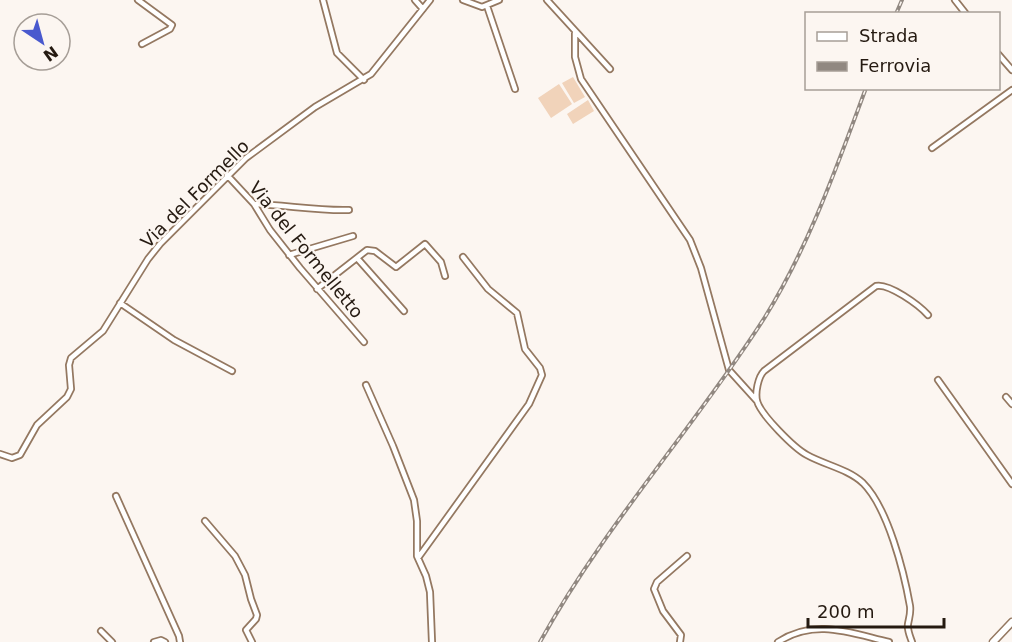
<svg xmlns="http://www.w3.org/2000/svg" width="1012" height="642" viewBox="0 0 1012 642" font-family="'DejaVu Sans',sans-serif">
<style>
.green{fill:#f1d3ba}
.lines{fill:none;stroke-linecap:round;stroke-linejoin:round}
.minor-casing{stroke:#947861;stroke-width:8}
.secondary-casing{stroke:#947861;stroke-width:9}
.minor{stroke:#fff;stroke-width:4.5}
.secondary{stroke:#fff;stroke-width:6}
.rail-casing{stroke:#918881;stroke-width:4}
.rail{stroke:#fcf6f1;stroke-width:1.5;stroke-dasharray:4.5;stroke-linecap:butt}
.labels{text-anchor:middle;stroke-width:4.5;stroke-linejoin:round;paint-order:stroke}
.street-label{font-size:18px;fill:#251a11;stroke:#fcf6f1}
</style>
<rect width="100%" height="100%" fill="#fcf6f1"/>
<path class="green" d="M 573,77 L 585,97 L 574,103 L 562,83 Z
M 559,84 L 572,104 L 551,118 L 538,98 Z
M 588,100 L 594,111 L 573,124 L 567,114 Z"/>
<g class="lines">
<defs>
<path id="minor" d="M 138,0 L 172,25 L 170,29 L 142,44
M 323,0 L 337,53 L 364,80
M 415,0 L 423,9
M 463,0 L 482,7 L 499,0
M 547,0 L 610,69
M 955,0 L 966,14
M 487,6 L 515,89
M 575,33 L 575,57 L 581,79 L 690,240 L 701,268 L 729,370 L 757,401
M 998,54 L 1012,70
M 932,148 L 1012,90
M 227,175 L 254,204 L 270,230 L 300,268 L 364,342
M 254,204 C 286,205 317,211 349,210
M 289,255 L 353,236
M 357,258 L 404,311
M 317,289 L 367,250 L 375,251 L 396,267 L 425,244 L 441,262 L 445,276
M 120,303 L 174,340 L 232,371
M 938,380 L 1012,484
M 366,385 L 393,446 L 414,500 L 417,521 L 417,556 L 426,576 L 430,592 L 432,642
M 1006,397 L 1012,404
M 0,454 L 12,458 L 20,455 L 37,425 L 67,397 L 71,389 L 69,365 L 71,358 L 103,331 L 148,259 L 160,244 L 246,158 L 315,107 L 371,74 L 430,0
M 116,496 L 179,636 L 180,642
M 205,521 L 235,556 L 245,575 L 251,599 L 257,615 L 256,619 L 246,630 L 252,642
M 418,558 L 529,404 L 542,375 L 540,368 L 525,349 L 517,313 L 488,289 L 463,257
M 101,631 L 112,642
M 154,642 L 161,640 L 165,642
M 680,642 L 681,635 L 663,611 L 654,589 L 657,582 L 687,556
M 778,642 C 815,618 850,633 889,642
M 912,642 C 910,636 907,630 908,624 C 909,618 911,613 910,606 C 904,572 888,508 863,483 C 848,469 825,465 807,455 C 794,448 761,415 757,401 C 755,393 758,377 764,371 L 876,286 C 889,283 919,305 928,315"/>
<path id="secondary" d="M 993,642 L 1012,622"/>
</defs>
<use href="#minor" class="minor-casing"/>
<use href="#secondary" class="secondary-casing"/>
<use href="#minor" class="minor"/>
<use href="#secondary" class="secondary"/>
<defs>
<path id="rail" d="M 896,14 L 902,0
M 540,642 C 604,526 694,428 765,317 C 809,246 837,166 866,88"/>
</defs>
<use href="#rail" class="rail-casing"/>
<use href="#rail" class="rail"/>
</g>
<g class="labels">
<g class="street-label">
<text transform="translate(195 194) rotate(-45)" y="6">Via del Formello</text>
<text transform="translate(306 250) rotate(51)" y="6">Via del Formelletto</text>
</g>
</g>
<rect x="805" y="12" width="195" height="78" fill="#fcf6f1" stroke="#a69e97" stroke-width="1.5"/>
<rect x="817" y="32" width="30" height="9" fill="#ffffff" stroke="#a69e97" stroke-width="1.5"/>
<text x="859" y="42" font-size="18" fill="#251a11">Strada</text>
<rect x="817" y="62" width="30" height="9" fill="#918881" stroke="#a69e97" stroke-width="1.5"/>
<text x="859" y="72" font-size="18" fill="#251a11">Ferrovia</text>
<g transform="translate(42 42) rotate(144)"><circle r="28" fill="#fcf6f1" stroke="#a69e97" stroke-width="1.5"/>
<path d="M0-4.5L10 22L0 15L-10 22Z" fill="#4959ce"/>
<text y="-9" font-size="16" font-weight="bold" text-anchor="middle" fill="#251a11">N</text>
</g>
<path d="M808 618v9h136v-9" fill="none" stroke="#251a11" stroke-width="3"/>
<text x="817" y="618" font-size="18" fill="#251a11" stroke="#fcf6f1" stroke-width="4.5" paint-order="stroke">200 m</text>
</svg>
